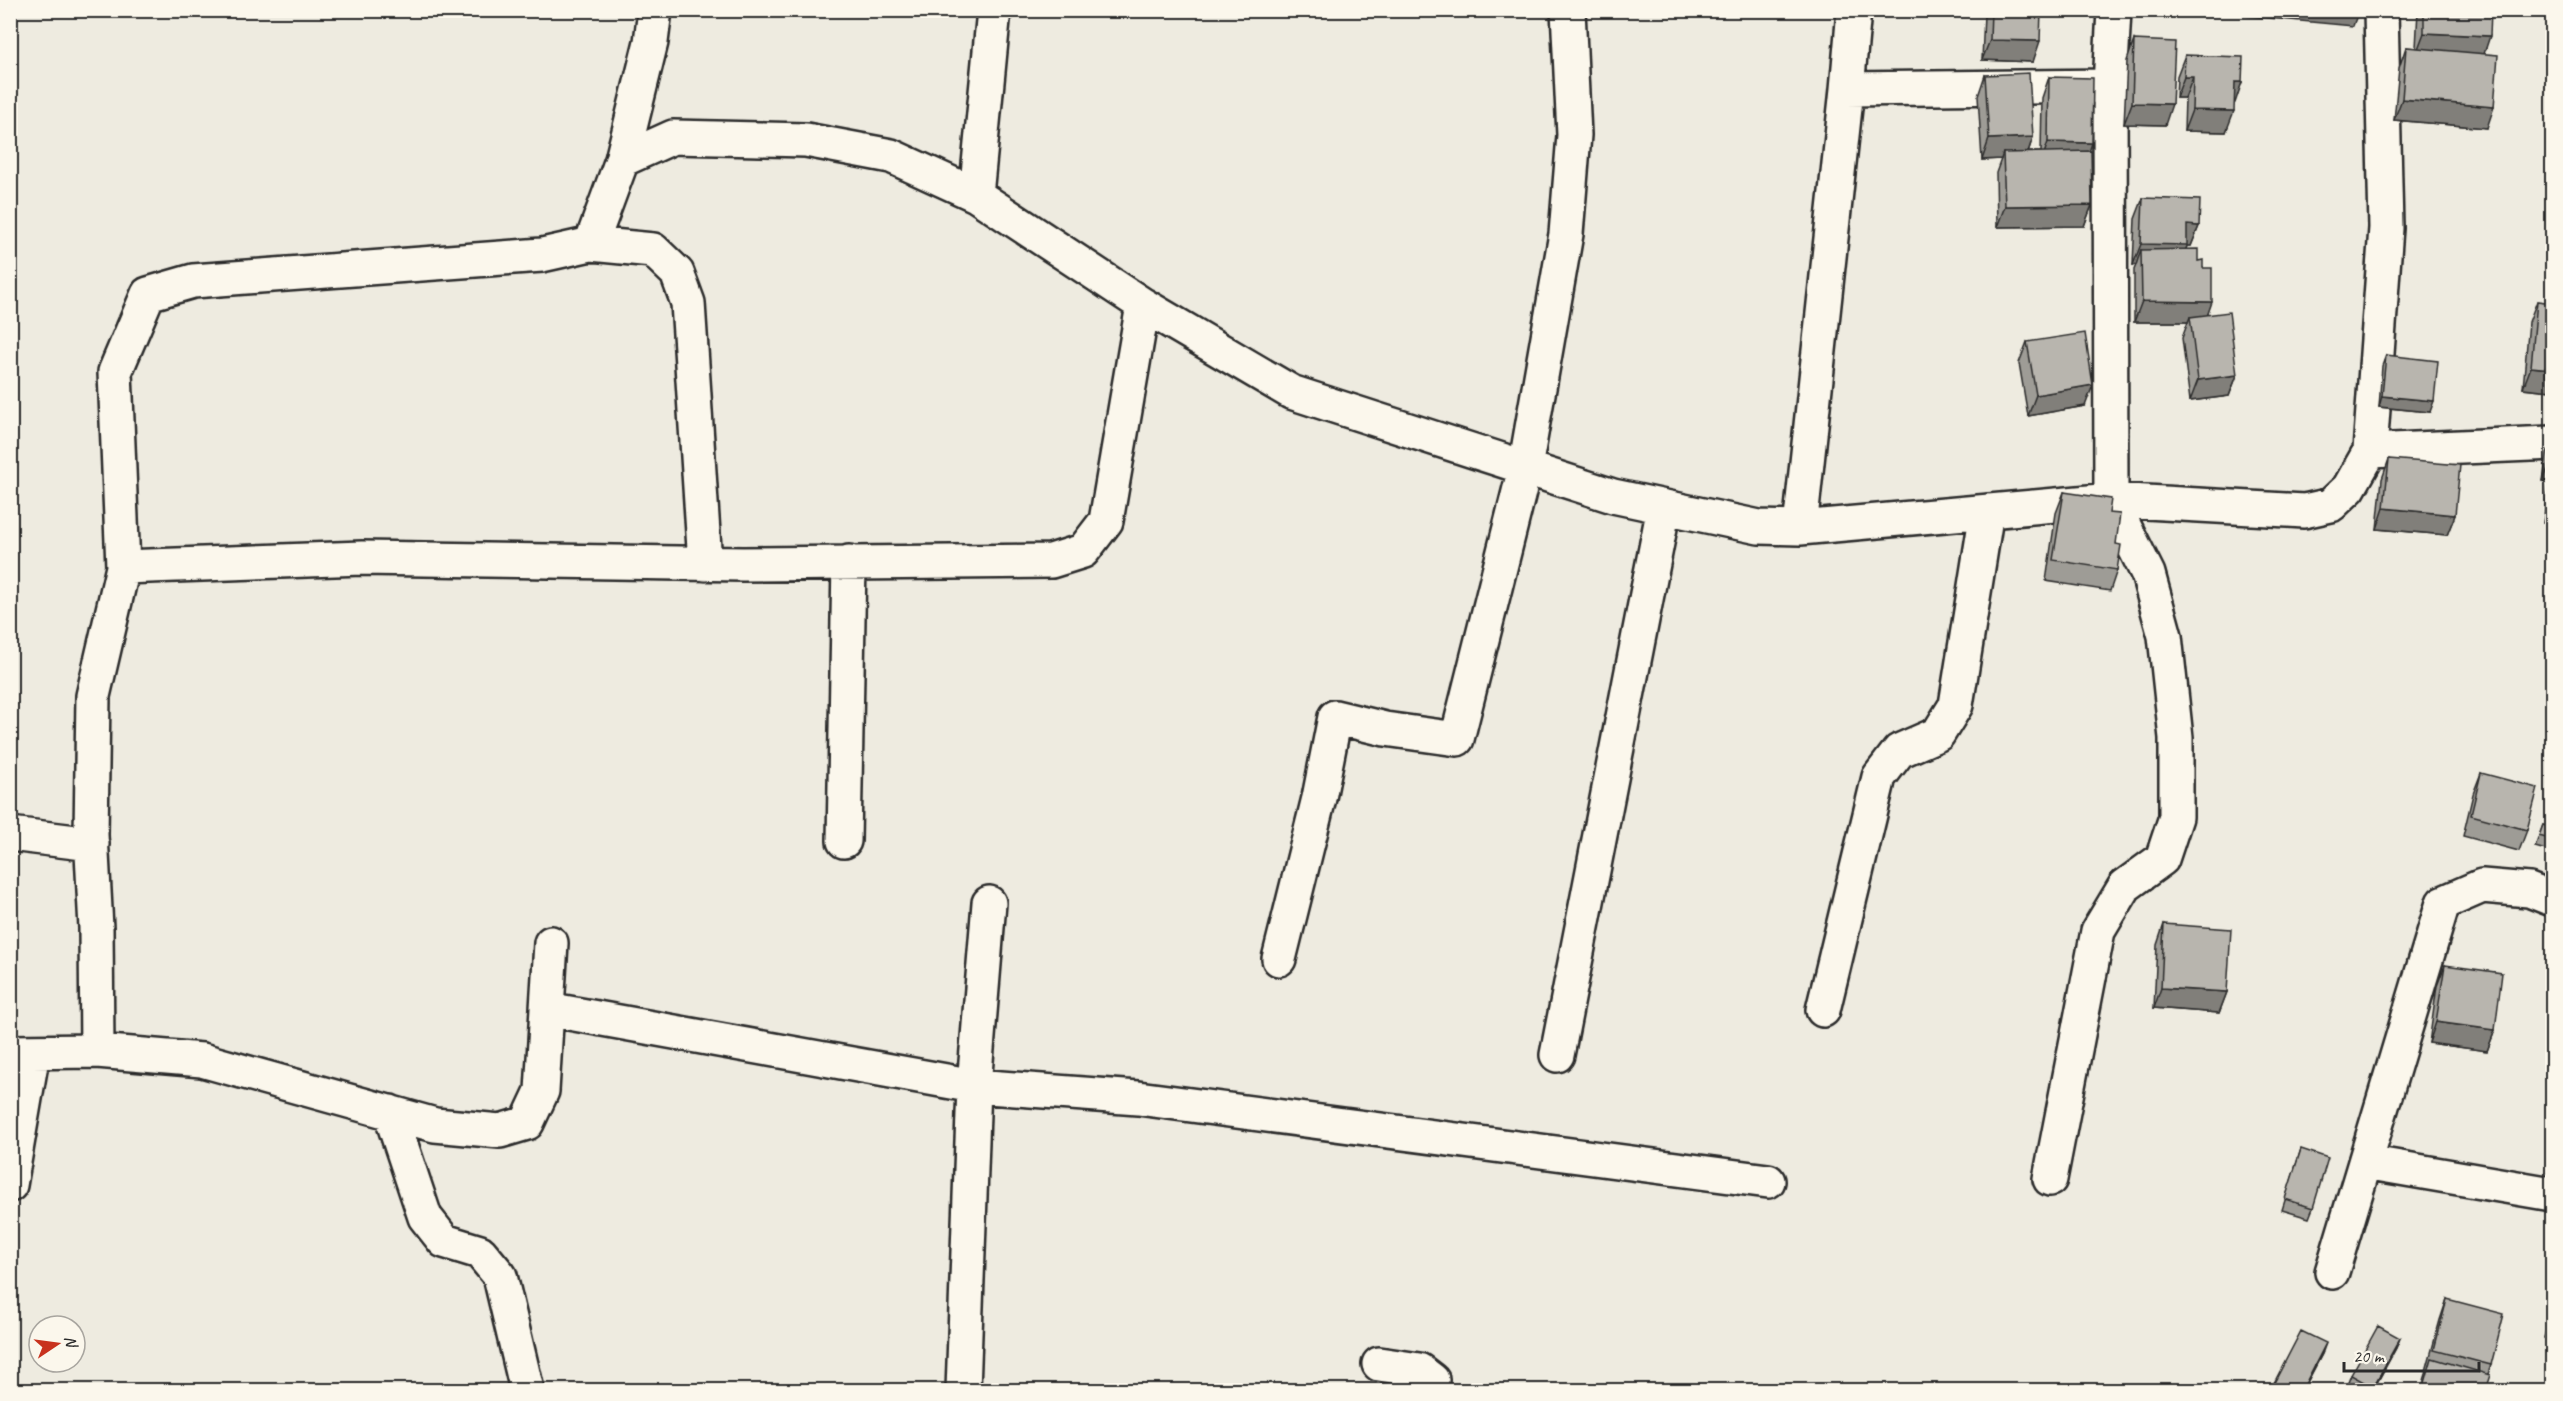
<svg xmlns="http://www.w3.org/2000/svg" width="2563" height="1401" viewBox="0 0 2563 1401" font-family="Caveat,sans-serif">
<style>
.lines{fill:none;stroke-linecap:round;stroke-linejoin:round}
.minor-casing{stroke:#2b2b2b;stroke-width:38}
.minor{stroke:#fbf7ec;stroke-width:33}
.wall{fill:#9e9c96;stroke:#2b2b2b;stroke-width:1.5}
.shaded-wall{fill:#817f7a;stroke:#2b2b2b;stroke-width:1.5}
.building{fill:#b8b5ae;stroke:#2b2b2b;stroke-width:1.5}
</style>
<rect width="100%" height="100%" fill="#eeebe0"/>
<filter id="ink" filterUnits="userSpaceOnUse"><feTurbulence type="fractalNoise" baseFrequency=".0167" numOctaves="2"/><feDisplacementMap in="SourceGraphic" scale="12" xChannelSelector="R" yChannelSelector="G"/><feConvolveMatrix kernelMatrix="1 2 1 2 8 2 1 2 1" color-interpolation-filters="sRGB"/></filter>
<g filter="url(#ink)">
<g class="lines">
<defs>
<path id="minor" d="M 2110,86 L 2114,10
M 1847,89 L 1854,10
M 622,160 L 651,42 L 655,10
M 976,195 L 994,10
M 591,244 L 653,250 L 677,273 L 688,303 L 705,564
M 2370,451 L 2552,443
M 1800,528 L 1847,89 L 2110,86 L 2111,500 L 2148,574 L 2165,636 L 2176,738 L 2176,817 L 2162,859 L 2125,886 L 2098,931 L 2050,1179
M 123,567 L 362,558 L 743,564 L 1051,561 L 1083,551 L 1106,521 L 1143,305
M 10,834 L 92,844
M 844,841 L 849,562
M 1279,959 L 1319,798 L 1335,717 L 1385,729 L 1457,739 L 1525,468 L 1566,234 L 1574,135 L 1568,10
M 547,1009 L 974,1086 L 1138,1098 L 1768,1181
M 1823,1010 L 1879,777 L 1899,751 L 1938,734 L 1956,705 L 1987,511
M 97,1051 L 96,928 L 91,835 L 93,696 L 123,567 L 115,372 L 148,294 L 193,281 L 542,255 L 591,244 L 622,160 L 673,137 L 806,140 L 891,156 L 976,195 L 1143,305 L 1291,392 L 1613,496 L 1759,527 L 1800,528 L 2111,500 L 2304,511 L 2331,505 L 2349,488 L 2370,451 L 2386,228 L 2381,10
M 10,1052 L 97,1051 L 202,1060 L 435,1125 L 500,1131 L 527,1123 L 542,1091 L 551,943
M 1557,1055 L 1664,507
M 390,1112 L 425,1217 L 444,1241 L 480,1252 L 500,1276 L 527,1390
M 2365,1162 L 2552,1194
M 10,1185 L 33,1052
M 2332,1272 L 2443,903 L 2482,886 L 2529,890 L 2552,899
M 1379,1364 L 1419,1370 L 1432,1380 L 1431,1390
M 963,1390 L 974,1086 L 989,903"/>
</defs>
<use href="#minor" class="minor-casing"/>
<use href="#minor" class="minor"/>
</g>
<path class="wall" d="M 1985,10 L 2041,10 L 2033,62 L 1982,60 L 1984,14 Z
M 2418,10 L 2491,10 L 2484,53 L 2487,128 L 2394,120 L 2399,68 L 2406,47 L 2416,48 Z
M 2134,40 L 2165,125 L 2124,124 L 2127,61 Z
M 2185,55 L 2242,82 L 2234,103 L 2226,132 L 2184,131 L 2185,98 L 2176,98 L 2177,76 Z
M 1985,75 L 2033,137 L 2028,152 L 2041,152 L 2042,98 L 2049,77 L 2090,151 L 2092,205 L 2084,226 L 1997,227 L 1996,173 L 2001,159 L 1982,160 L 1978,96 Z
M 2143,198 L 2199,226 L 2191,246 L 2187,246 L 2186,249 L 2198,261 L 2208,315 L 2237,375 L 2229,396 L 2190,401 L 2182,338 L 2188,322 L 2134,322 L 2134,270 L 2136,265 L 2133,265 L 2135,219 Z
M 2537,301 L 2553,303 L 2553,385 L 2551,391 L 2523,388 L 2529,322 Z
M 2027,342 L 2085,406 L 2028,416 L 2019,363 Z
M 2386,355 L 2430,412 L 2379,407 L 2382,366 Z
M 2553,439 L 2553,524 L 2543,523 L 2549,482 L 2543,481 L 2547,453 Z
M 2389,459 L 2455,515 L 2447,535 L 2377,529 L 2382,479 Z
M 2064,492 L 2109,513 L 2116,544 L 2117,570 L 2110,591 L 2046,581 L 2056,513 Z
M 2481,773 L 2527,830 L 2519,851 L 2463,836 L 2473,794 Z
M 2543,825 L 2553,828 L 2553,852 L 2535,847 Z
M 2164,924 L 2227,992 L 2219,1013 L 2154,1008 L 2157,945 Z
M 2445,965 L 2495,1030 L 2487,1051 L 2429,1043 L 2437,986 Z
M 2301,1149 L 2313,1208 L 2309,1218 L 2282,1210 Z
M 2447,1299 L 2491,1365 L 2488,1374 L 2485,1390 L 2421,1390 L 2427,1371 L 2426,1371 L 2440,1320 Z
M 2553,1303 L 2553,1340 L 2544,1338 Z
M 2400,1338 L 2396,1348 L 2373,1390 L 2357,1390 L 2347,1385 L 2351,1375 Z
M 2322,1354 L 2303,1390 L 2271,1390 L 2274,1383 Z"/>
<path class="shaded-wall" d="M 2250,10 L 2359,10 L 2353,26 L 2248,16 Z
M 2424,33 L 2490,36 L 2483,57 L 2416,54 Z
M 1990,40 L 2040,41 L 2033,62 L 1982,60 Z
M 2184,77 L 2193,77 L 2185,98 L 2176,98 Z
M 2235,82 L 2242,82 L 2235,103 L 2227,103 Z
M 2402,99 L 2494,107 L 2487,128 L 2394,120 Z
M 2132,103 L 2172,104 L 2165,125 L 2124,124 Z
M 2192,110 L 2234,111 L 2226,132 L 2184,131 Z
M 2033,137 L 2026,158 L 2003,153 L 2001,159 L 1982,160 L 1989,139 Z
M 2048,142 L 2092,143 L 2085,164 L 2041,163 Z
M 2092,205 L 2084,226 L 1997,227 L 2005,206 Z
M 2187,225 L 2199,226 L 2191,246 L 2187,246 L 2180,266 L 2141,250 L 2136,265 L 2133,265 L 2141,244 Z
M 2142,301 L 2212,302 L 2205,322 L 2190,317 L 2188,322 L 2134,322 Z
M 2531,367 L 2553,369 L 2553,385 L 2551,391 L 2523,388 Z
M 2237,375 L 2229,396 L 2190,401 L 2198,380 Z
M 2093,385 L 2085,406 L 2028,416 L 2036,395 Z
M 2382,396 L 2434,401 L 2430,412 L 2379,407 Z
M 2551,461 L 2553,461 L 2553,474 L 2549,482 L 2543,481 Z
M 2384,508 L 2455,515 L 2447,535 L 2377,529 Z
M 2161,988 L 2227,992 L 2219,1013 L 2154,1008 Z
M 2436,1022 L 2495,1030 L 2487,1051 L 2429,1043 Z
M 2400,1338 L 2396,1348 L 2373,1390 L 2372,1390 Z
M 2326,1343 L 2322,1354 L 2303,1390 L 2302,1390 Z"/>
<path class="building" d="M 1991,10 L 2041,10 L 2040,41 L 1990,40 Z
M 2424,10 L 2491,10 L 2490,36 L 2424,33 Z
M 2134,40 L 2175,42 L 2172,104 L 2132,103 Z
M 2406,47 L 2498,55 L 2494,107 L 2402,99 Z
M 2185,55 L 2243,57 L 2242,82 L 2235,82 L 2234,111 L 2192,110 L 2193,77 L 2184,77 Z
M 2029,73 L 2033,137 L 1989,139 L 1985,75 Z
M 2049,77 L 2093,78 L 2092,143 L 2048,142 Z
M 2091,151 L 2092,205 L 2005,206 L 2003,153 Z
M 2143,198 L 2200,200 L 2199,226 L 2187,225 L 2187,245 L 2141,244 Z
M 2198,249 L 2198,261 L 2203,260 L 2203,268 L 2212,268 L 2212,302 L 2142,301 L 2141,250 Z
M 2537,301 L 2553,303 L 2553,369 L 2531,367 Z
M 2229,312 L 2237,375 L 2198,380 L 2190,317 Z
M 2085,333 L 2093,385 L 2036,395 L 2027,342 Z
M 2386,355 L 2438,361 L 2434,401 L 2382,396 Z
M 2389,459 L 2460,465 L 2455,515 L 2384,508 Z
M 2553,489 L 2553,502 L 2550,502 Z
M 2064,492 L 2111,499 L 2109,513 L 2120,514 L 2116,544 L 2121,545 L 2117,570 L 2053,560 Z
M 2481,773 L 2538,788 L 2527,830 L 2471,815 Z
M 2543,825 L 2553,828 L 2553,840 L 2539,836 Z
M 2164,924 L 2231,929 L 2227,992 L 2161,988 Z
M 2445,965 L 2502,973 L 2495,1030 L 2436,1022 Z
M 2301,1149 L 2328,1158 L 2313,1208 L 2285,1199 Z
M 2447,1299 L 2504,1314 L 2491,1365 L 2434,1350 Z
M 2378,1326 L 2400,1338 L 2373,1387 L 2351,1375 Z
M 2301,1331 L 2326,1343 L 2302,1390 L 2287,1390 L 2274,1383 Z
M 2432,1358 L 2490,1375 L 2485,1390 L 2423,1390 Z"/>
</g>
<rect width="2563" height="1401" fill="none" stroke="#fbf7ec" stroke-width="36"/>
<rect x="18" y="18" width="2527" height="1365" fill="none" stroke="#2b2b2b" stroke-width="2" filter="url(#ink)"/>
<g transform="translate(57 1344) rotate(77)"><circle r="28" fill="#fbf7ec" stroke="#a8a59f" stroke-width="1.5"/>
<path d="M0-4.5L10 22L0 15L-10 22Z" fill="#c8321e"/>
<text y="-9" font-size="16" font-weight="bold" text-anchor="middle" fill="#2b2b2b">N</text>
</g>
<path d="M2344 1362v9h135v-9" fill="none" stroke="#2b2b2b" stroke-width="3"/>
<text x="2353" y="1362" font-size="18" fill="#2b2b2b" stroke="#fbf7ec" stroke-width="4.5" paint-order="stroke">20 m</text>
</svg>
